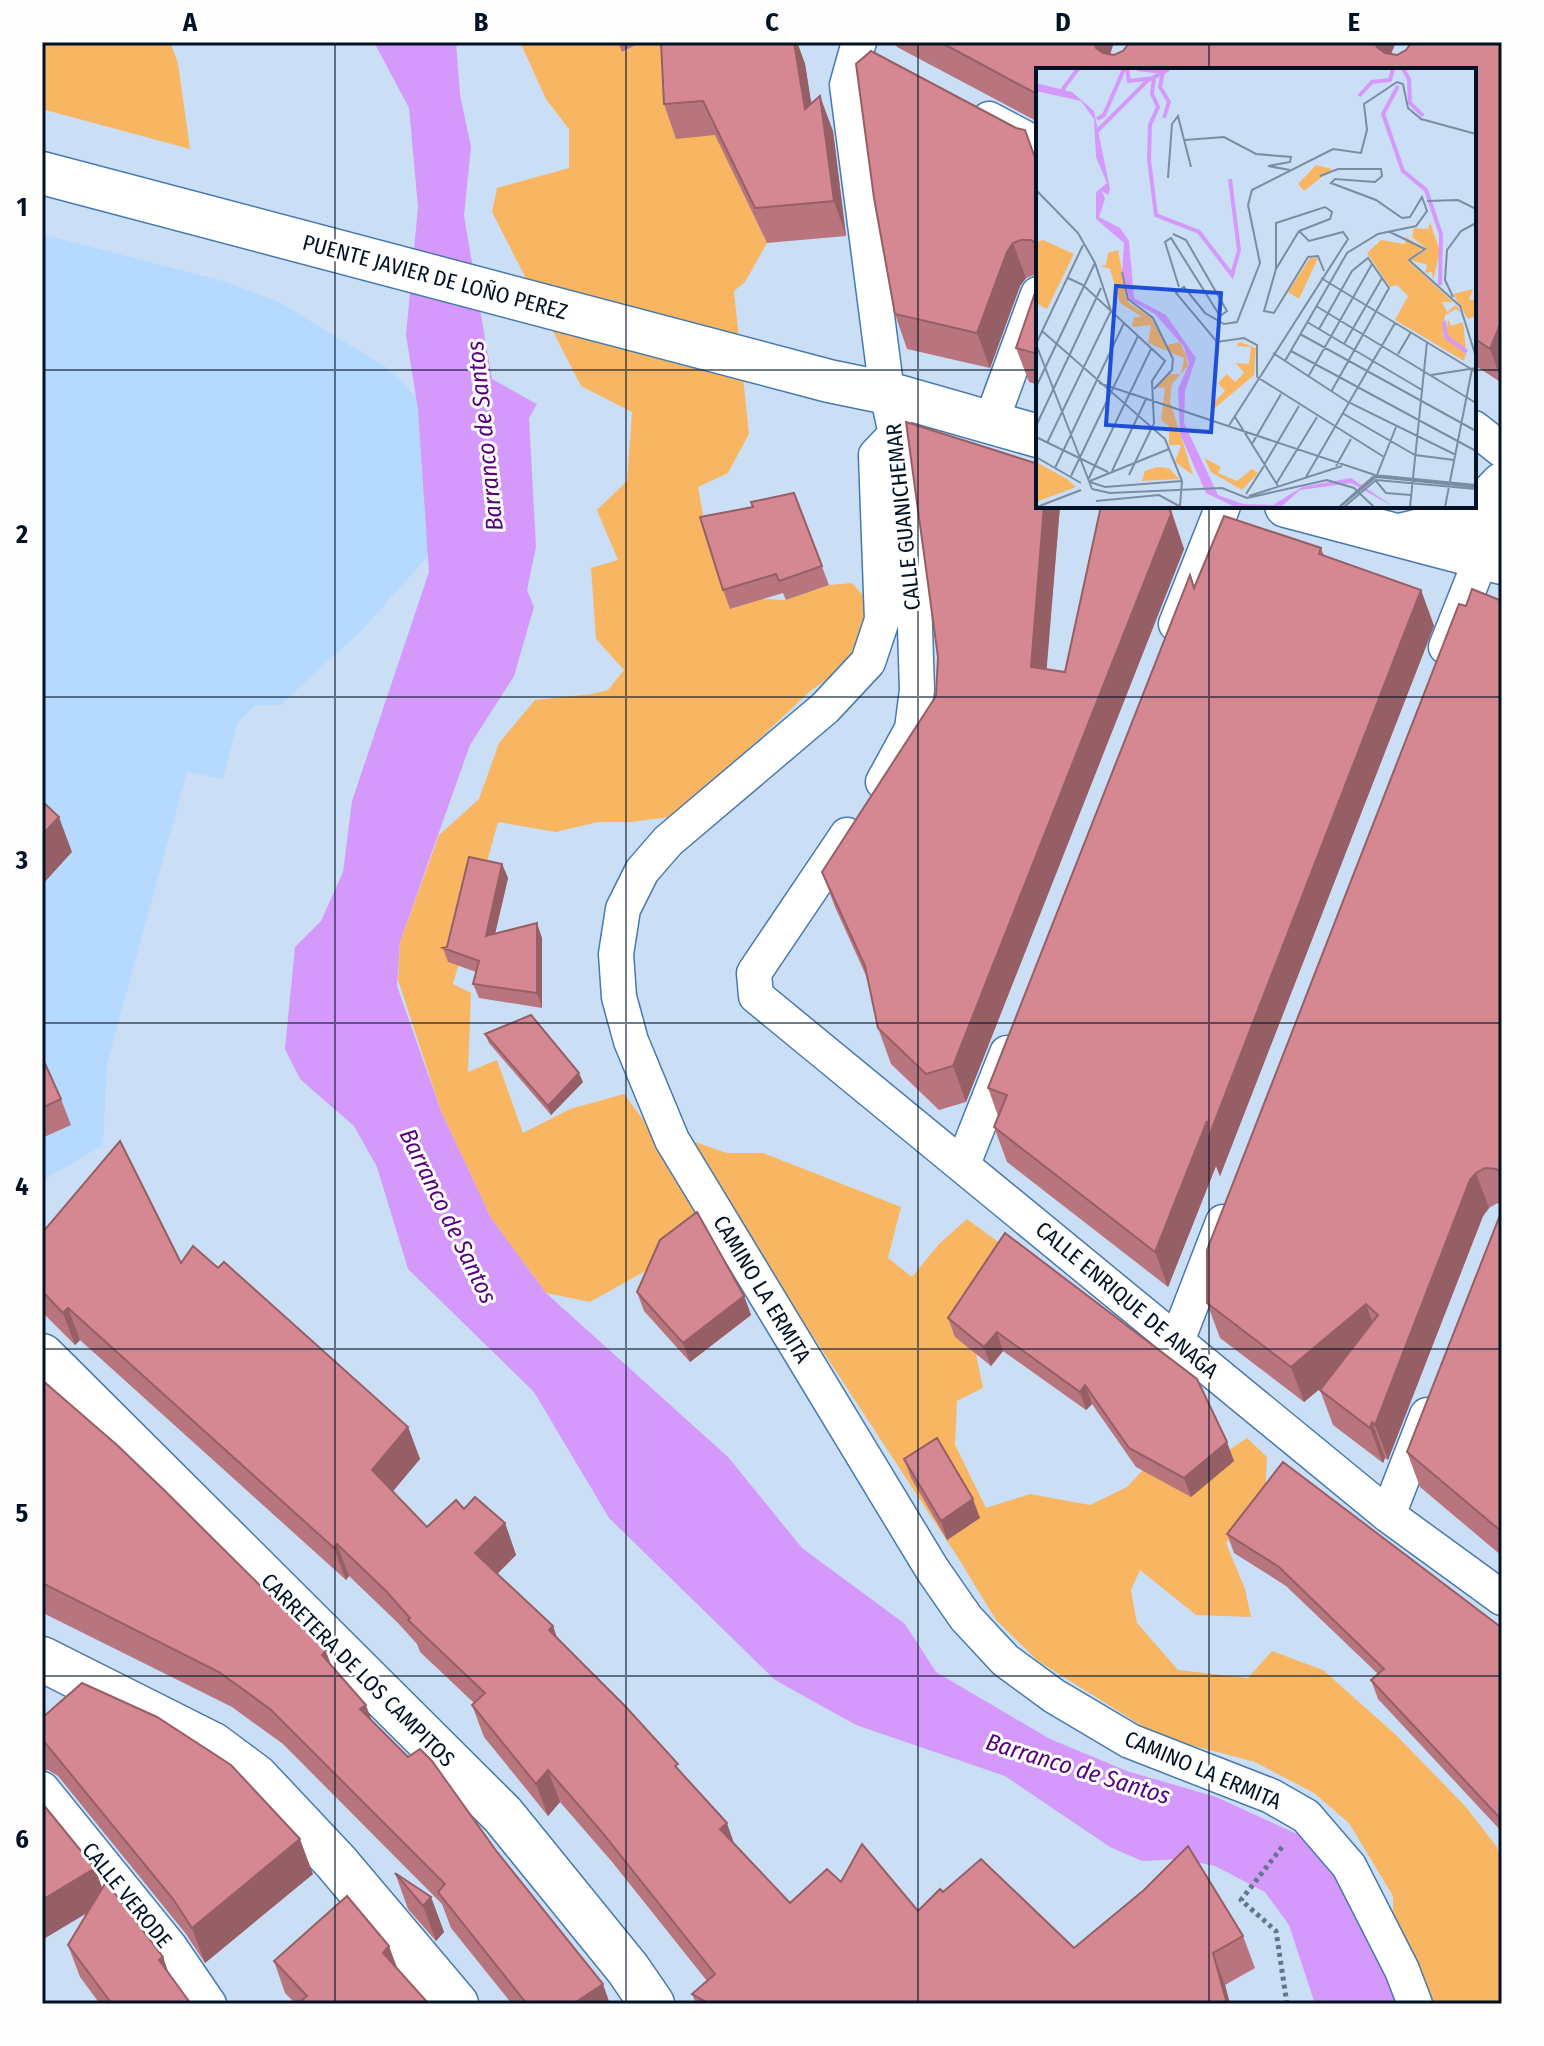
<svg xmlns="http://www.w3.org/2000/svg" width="1544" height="2046" font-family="'Fira Sans Condensed',sans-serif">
  <rect width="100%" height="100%" fill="#cadff6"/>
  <path fill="#b6d9ff" d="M42,234L226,282L279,302L386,367L418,398L429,555L361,631L280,705H255L238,722L223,779L187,772L107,1064L103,1145L42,1181Z"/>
  <path fill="#f8b663" d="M42,42H170L178,63L190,149L42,109Z
    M520,42H618L623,52L642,42H669L753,126L736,179L767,243L745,282L734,291L749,434L728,473L698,487L707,536L731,609L762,599L786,600L829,585L852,583L869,602L863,653L809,692L678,816L631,822H598L556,832L498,822L453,984L471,993L468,1072L497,1060L523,1133L570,1109L624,1094L648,1126L727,1153H763L901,1207L888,1258L912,1277L939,1244L967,1219L1012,1252L976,1354L983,1388L957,1401L955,1445L986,1508L1030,1494L1090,1505L1127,1487L1143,1470L1229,1450L1247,1438L1267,1457L1265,1502L1226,1543L1245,1589L1251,1617L1196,1615L1140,1570L1131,1590L1137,1623L1178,1670L1248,1678L1272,1651L1323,1670L1396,1735L1466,1807L1497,1847L1502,1865V2004H1406L1408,1946L1393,1913V1896L1349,1823L1314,1793L1255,1762L1160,1737L1038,1661L996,1620L957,1556L784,1292L740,1229H707L667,1259L590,1302L546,1293L491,1218L441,1111L398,980L400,942L439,835L479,799L499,743L535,700L592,694L608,690L624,670L596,639L591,568L618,560L597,510L627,481L632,412L581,386L492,212L497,188L569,168V129L546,99Z"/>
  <path fill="#d499fb" d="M374,42H456L460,95L471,147L464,216L492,379L537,404L529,418L536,547L527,590L534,607L514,676L470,745L400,942L397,986L441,1111L491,1218L546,1293L728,1457L802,1548L905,1624L936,1672L1050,1739L1127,1771L1216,1797L1332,1850L1393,1913L1408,1946L1406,2004H1315L1289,1925L1265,1892L1215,1866L1181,1859L1142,1861L1110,1847L1005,1776L856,1725L775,1680L609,1518L534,1392L408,1269L377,1167L354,1126L300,1079L285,1049L295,947L321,921L343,872L352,801L429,572L418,409L406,335L418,207L409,108Z"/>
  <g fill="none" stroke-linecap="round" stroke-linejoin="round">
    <g stroke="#4779ac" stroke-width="37">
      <path id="minor" d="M859,42L847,85L887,393L896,434L913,565L917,690L912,729L883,782
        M989,119L1038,145
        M991,422L1038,294
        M1474,428L1502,450
        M896,434L876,455L882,620L868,662L825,708L668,841L642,871L623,909L616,954L619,997L631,1041L672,1140L932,1569L966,1618L1005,1660L1054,1696L1130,1741L1271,1796L1306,1816L1349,1866L1402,1970L1415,2004
        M1176,624L1223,506
        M1446,647L1502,506
        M847,835L754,973L756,996L1388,1515L1502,1598
        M963,1164L1007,1053
        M1177,1341L1223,1222
        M1388,1515L1427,1415
        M42,1789L170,1947L209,2004"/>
    </g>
    <g stroke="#4779ac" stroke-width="45">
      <path id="tertiary" d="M42,173L829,381L887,393L1038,436
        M1286,506L1502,563
        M1404,534C1447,524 1471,519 1502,484"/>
    </g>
    <g stroke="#4779ac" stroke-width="47">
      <path id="secondary" d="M42,1356L503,1815L628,1969L652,2004
        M42,1659L213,1745L256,1777L336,1862L456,2004"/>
    </g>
    <path stroke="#63768b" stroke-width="5" stroke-dasharray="4 4" stroke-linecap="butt" d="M1282,1847L1241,1900L1276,1931L1287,2004"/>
    <use href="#minor" stroke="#fff" stroke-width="34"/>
    <use href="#tertiary" stroke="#fff" stroke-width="42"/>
    <use href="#secondary" stroke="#fff" stroke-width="44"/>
  </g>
  <path fill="#b8757e" d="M618,42H642L622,52Z
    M661,42H797L805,64L811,104L833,131L846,236L767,243L715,135L676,139L664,104Z
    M895,42H1114L1110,54L1114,55L1396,42L1391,54L1397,55L1502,42V383L1474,365V70H1038V122L897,47Z
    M1038,165V275H1034L1026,278L1020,286L990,368L907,349L895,314Z
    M1038,284V385L1029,382L1016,348Z
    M794,493L829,585L786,600L783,593L730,609L723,590L753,507Z
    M1038,506H1060L1046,669L1065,672L1101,506H1170L1184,549L966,1102L939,1110L891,1064L878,1028L868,980L835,907L822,872L936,696Z
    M1321,548L1324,555L1421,590L1434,626L1220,1176L1216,1166L1168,1287L1007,1162L994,1127L998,1116L988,1088L1195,587Z
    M1502,601V1204L1498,1203L1489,1208L1483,1216L1388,1460L1385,1458L1383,1463L1333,1425L1320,1390L1322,1387L1304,1402L1220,1338L1207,1303L1466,606Z
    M502,864L508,878L495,934L542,938V1008L479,998L473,984L476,972L448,962L443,948L447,947Z
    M485,1034L583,1082L551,1115L489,1043Z
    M42,1057L61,1099L71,1125L42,1138Z
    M1502,1210V1556L1420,1487L1407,1452Z
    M42,1233L181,1263L218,1268L408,1427L420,1459L392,1492L427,1527L464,1509L505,1523L516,1555L497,1574L553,1626L557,1638L680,1772L735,1844L790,1903L841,1882L918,1911L943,1892L1074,1948L1243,1936L1255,1968L1225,1985L1230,2004H696L692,1994L707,1981L613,1863L560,1802L548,1816L484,1737L472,1705L474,1703L420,1652L417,1644L398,1623L349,1576L346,1580L80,1340L75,1345L42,1312Z
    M1005,1233L1234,1461L1191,1497L1136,1467L1092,1404L1086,1410L1003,1351L991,1366L955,1337L948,1318Z
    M637,1292L744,1296L751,1315L690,1362L644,1311Z
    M42,1380L331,1665L372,1721L497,1852L610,2004H512L451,1928L442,1904L283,1744L232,1707L47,1615L42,1610Z
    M904,1459L980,1518L947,1540L911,1478Z
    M1227,1534L1502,1628V1832L1378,1699L1371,1680L1378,1674L1286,1586L1234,1553Z
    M42,1718L313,1874L205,1963L186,1934L58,1776L48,1770L42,1771Z
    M395,1873L431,1897L444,1932L436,1941L408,1909Z
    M102,1888L163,1957L168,1972L191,2004H100L80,1977L68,1945Z
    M274,1961L398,1970L429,2004H296L285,1993Z"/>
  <path fill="#965f66" d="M794,42H797L805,64L818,144L805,109Z
    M1093,42H1114L1105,70Z
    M1375,42H1396L1387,63Z
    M820,96L833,131L846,236L834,201Z
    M1013,243L1026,278L1020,286L990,368L977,333L1007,252Z
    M1502,319V382L1490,349Z
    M1044,506H1060L1044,702L1031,667Z
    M1169,506L1184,549L966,1102L953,1066Z
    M1421,590L1434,626L1220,1176L1216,1166L1168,1287L1155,1252Z
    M59,817L72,852L42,885V835Z
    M502,864L508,878L491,951L486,936Z
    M537,923L542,938V1008L537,993Z
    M579,1073L583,1082L551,1115L548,1106Z
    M1476,1173L1489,1208L1483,1216L1388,1460L1375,1425L1470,1180Z
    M744,1296L751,1315L690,1362L683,1343Z
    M1366,1304L1379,1340L1304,1402L1291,1367Z
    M68,1308L80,1340L75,1345L63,1313Z
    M997,1332L1003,1351L991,1366L984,1347Z
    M1085,1385L1092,1404L1086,1410L1080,1392Z
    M1372,1422L1385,1458L1383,1463L1370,1428Z
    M408,1427L420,1459L384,1502L372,1470Z
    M1227,1442L1234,1461L1191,1497L1184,1478Z
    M973,1499L980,1518L947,1540L941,1521Z
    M505,1523L516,1555L486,1585L475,1553Z
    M337,1544L349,1576L346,1580L334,1548Z
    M553,1626L564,1658L549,1630Z
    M326,1651L339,1687L322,1655Z
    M366,1705L379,1740L360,1709Z
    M548,1770L560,1802L548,1816L536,1784Z
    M727,1823L738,1855L720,1829Z
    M300,1839L313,1874L205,1963L192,1928Z
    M95,1868L107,1901L42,1940V1900Z
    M431,1897L444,1932L436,1941L423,1906Z
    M389,1946L401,1978L383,1953Z
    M1213,1953L1225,1985L1230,2004H1227Z
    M163,1957L174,1989L159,1960Z
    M603,1984L610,2004H573Z"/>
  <path fill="#d68892" stroke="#965f66" stroke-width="2" d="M661,42H794L805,109L820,96L834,201L755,208L703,101L664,104Z
    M940,42H1094L1096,48L1103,53L1114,55L1123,51L1130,42H1375L1377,47L1385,53L1397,55L1406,50L1412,42H1502V319L1490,349L1474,338V70H1038V92L1035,93Z
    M871,51L1016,128L1025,130L1038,166V245L1031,240H1021L1013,243L1007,252L977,333L895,314L874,198L856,64Z
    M1038,284V354L1016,348Z
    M906,422L1038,464V506H1044L1031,667L1065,672L1101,506H1169L1171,514L953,1066L926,1074L878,1028L865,966L822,872L936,696L938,657Z
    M794,493L822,566L779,581L776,574L723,590L700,517L753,507L751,502Z
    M1224,516L1321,548L1319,554L1421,590L1207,1141V1121L1155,1252L994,1127L1007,1095L988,1088L1190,575L1194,588Z
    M1472,589L1502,601V1173L1496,1169L1485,1168L1476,1173L1470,1180L1375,1425L1372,1422L1370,1428L1320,1390L1378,1315L1366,1304L1291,1367L1207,1303V1250L1459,604L1466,606Z
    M42,801L59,817L42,835Z
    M469,857L502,864L486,936L537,923V993L473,984L479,961L443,948L447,947Z
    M531,1015L579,1073L548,1106L485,1034Z
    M42,1057L61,1099L42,1108Z
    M120,1141L181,1263L193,1246L218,1268L224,1262L408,1427L372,1470L427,1527L456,1500L464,1509L475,1497L505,1523L475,1553L553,1626L549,1630L625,1706L678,1764L675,1766L727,1823L720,1829L790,1903L827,1869L841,1882L862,1844L918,1911L940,1889L943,1892L981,1859L1074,1948L1144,1890L1188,1846L1243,1936L1213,1953L1227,2004H710L692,1994L715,1974L601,1831L548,1770L536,1784L472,1705L485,1693L408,1620L410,1618L386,1591L337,1544L334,1548L68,1308L63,1313L42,1291V1233Z
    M1502,1210V1532L1407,1452Z
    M697,1212L744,1296L683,1343L637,1292L660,1240Z
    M1005,1233L1197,1379L1227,1442L1184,1478L1129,1448L1085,1385L1080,1392L997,1332L984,1347L948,1318Z
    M42,1380L117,1445L164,1490L326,1651L322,1655L366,1705L360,1709L408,1757L420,1749L432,1761L497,1852L603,1984L573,2004H527L438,1892L445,1884L270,1709L219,1672L42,1583Z
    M937,1438L973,1499L941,1521L904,1459Z
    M1283,1462L1502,1628V1826L1499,1817L1371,1680L1384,1669L1279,1567L1227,1534Z
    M82,1683L157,1717L231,1765L300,1839L192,1928L173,1899L42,1739V1718Z
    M42,1803L95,1868L42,1900Z
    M395,1873L431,1897L423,1906Z
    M106,1882L163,1957L159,1960L191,2004H112L68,1945Z
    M347,1896L389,1946L383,1953L429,2004H303L301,2001L307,1996L274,1961Z"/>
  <path fill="none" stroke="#011225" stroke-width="2" stroke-opacity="0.55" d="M335,42V2004M626,42V2004M918,42V2004M1209,42V70M42,370H1038M1474,370H1502M1209,506V2004M42,697H1502M42,1023H1502M42,1349H1502M42,1676H1502"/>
  <g text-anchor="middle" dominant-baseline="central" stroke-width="6" stroke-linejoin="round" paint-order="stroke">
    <g font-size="22" fill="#011225" stroke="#fefefe">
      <text transform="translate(435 277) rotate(15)">PUENTE JAVIER DE LOÑO PEREZ</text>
      <text transform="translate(903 517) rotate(-96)">CALLE GUANICHEMAR</text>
      <text transform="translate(762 1289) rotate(59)">CAMINO LA ERMITA</text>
      <text transform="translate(1127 1300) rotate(40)">CALLE ENRIQUE DE ANAGA</text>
      <text transform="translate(358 1670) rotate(45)">CARRETERA DE LOS CAMPITOS</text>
      <text transform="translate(1203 1770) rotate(23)">CAMINO LA ERMITA</text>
      <text transform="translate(127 1895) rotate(51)">CALLE VERODE</text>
    </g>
    <g font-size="24" font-style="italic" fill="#56007b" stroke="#fefefe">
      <text transform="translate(485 436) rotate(-96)">Barranco de Santos</text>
      <text transform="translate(448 1216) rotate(64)">Barranco de Santos</text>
      <text transform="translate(1078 1769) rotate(17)">Barranco de Santos</text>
    </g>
  </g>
  <g transform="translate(1036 68)">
    <rect width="440" height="440" fill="#cadff6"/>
    <path d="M280,97L296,101L268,123L262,116ZM394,154L404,183L397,213L396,204L389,205L391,197L374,192L391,181L376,169L378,160L392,161ZM370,169L387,180L372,193L417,234H406L411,244L420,237L423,241L424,245L420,241L409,247L407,268L430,286L428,293L359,252L372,228L361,217L354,219L331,185L345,172L369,176ZM7,172L38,186L11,241L0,235V174ZM82,182L92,234L115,250L131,277L144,274L150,287L152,298L136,316L134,333L157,407L139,394L145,377H133V358L125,352L129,320L119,319L133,306H145L148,290L112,275L115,257L96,259L98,249H106L84,235L74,201L64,198L70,197L72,185ZM274,190H282L263,231L252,224ZM437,221L433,232H440V248L432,251L417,226ZM412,251L415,258L427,254L430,282L410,268ZM204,274L220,280L218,307L179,340L176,336L189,323L182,315L191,306L199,314L208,305L200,295L213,296L215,279L200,278ZM168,390L185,399L182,405L201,413L216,401L222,405L206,422L175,404ZM0,394L31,411L40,419L0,434ZM121,399L133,400L143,411L106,413L109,403Z" fill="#f8b663"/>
    <path d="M0,15L36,24L58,43L74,121L72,127L66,123L69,131L63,149L84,160L93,173L98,230L130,247L160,290L149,323L148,355L182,427L207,436L237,437L266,419L315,410L358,439L315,415L264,422L245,439H199L170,425L144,366L142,321L153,296L148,279L119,246L94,232L86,205L88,175L60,151V124L71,115L60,89L58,51L45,33L0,23Z" fill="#d499fb"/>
    <path fill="none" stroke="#d499fb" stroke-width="4" d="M91,1L93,13L118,10L116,26L122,39L114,57L113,92L120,147L163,164L196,207L203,182L194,111M101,1L127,4L124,19L133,34L128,50M367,1L373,11L374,35L387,48M362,18L347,46L367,103L390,122L405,166L404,217M26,22L42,1M323,28L336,14L354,12L357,1M61,51L68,47L88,1M60,64L111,13L133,1M408,253L410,269L431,284"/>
    <path fill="none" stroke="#7a8da2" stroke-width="2" d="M149,72L188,69L220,86L255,89L254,94L232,98L254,102M132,110L136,56L142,48L155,99M0,122L42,165L59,195L75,243L11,375M391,133L422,132L440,141M263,163L240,201L228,243L238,245L272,189L282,188L288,203M354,164L389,181L373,192L424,238L440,289M137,166L150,172L191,243L184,248L135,170L129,174L143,219M240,201V155L289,139L296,144L294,151L263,163M86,204L92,231L117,250L137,291L136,302L118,321M32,210L47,217L129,293L116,313L118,355L93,407M285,210L440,304M417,229L409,212L411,182L425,163L440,155M280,238L440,335M271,254L386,322M283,261L316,203L332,190L353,220L295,324M6,263L129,371L146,413L144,438M264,266L440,363M0,276L56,421M0,276L47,177M308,276L346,210M255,283L440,383M237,285L312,334L420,387M362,286L375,264M249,293L311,185L342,166L380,158L391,143L386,129L374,149L366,150L340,132L295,115L299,111L339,114L346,108L345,101H302L284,108M395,307L440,300M221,309L348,389M221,309V277L208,270L181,274L140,225L148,219L169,245L188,256L201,254L224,195L212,137L216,122L297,81L325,85L331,62L328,36L361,14L367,16L372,40L385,51L440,66M272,309L336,196M63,315L339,407M0,319L59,195M306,345L379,387L418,392M199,349L242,418M0,358L65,220M192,359L312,171L307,164L273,173L263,163M0,369L72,404M216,376L245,326M0,389L45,415M228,397L263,338M300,398L315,371M19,400L88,255M76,403L110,331M341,407L360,359M35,408L102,268M270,409L359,255M52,412L115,281M54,413L133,381M340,413L350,425L375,427M54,414L69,419L146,413M240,416L281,349M56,421L74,425L186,420L211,430L291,412L318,420L338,439M210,426L228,398M213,428L306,398M60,433L123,427L145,439M1,439L45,422M303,439L339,407L440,417M304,439L340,409L440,419M308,439L340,412L440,421M374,439L391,274M409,439L436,301"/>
    <path fill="#1d4ed8" fill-opacity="0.15" stroke="#1d4ed8" stroke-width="4" d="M80,218L185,225L175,364L70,357Z"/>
    <rect width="440" height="440" fill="none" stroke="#011225" stroke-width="4"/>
  </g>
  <rect width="1544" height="2046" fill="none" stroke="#fefefe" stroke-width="88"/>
  <rect x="44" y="44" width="1456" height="1958" fill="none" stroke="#011225" stroke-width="3"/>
  <g font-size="26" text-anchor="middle" font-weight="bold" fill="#011225">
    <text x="190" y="31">A</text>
    <text x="481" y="31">B</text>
    <text x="772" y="31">C</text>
    <text x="1063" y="31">D</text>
    <text x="1354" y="31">E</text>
    <text x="22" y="216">1</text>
    <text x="22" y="543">2</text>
    <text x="22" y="869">3</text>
    <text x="22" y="1195">4</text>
    <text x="22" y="1522">5</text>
    <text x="22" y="1848">6</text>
  </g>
</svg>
